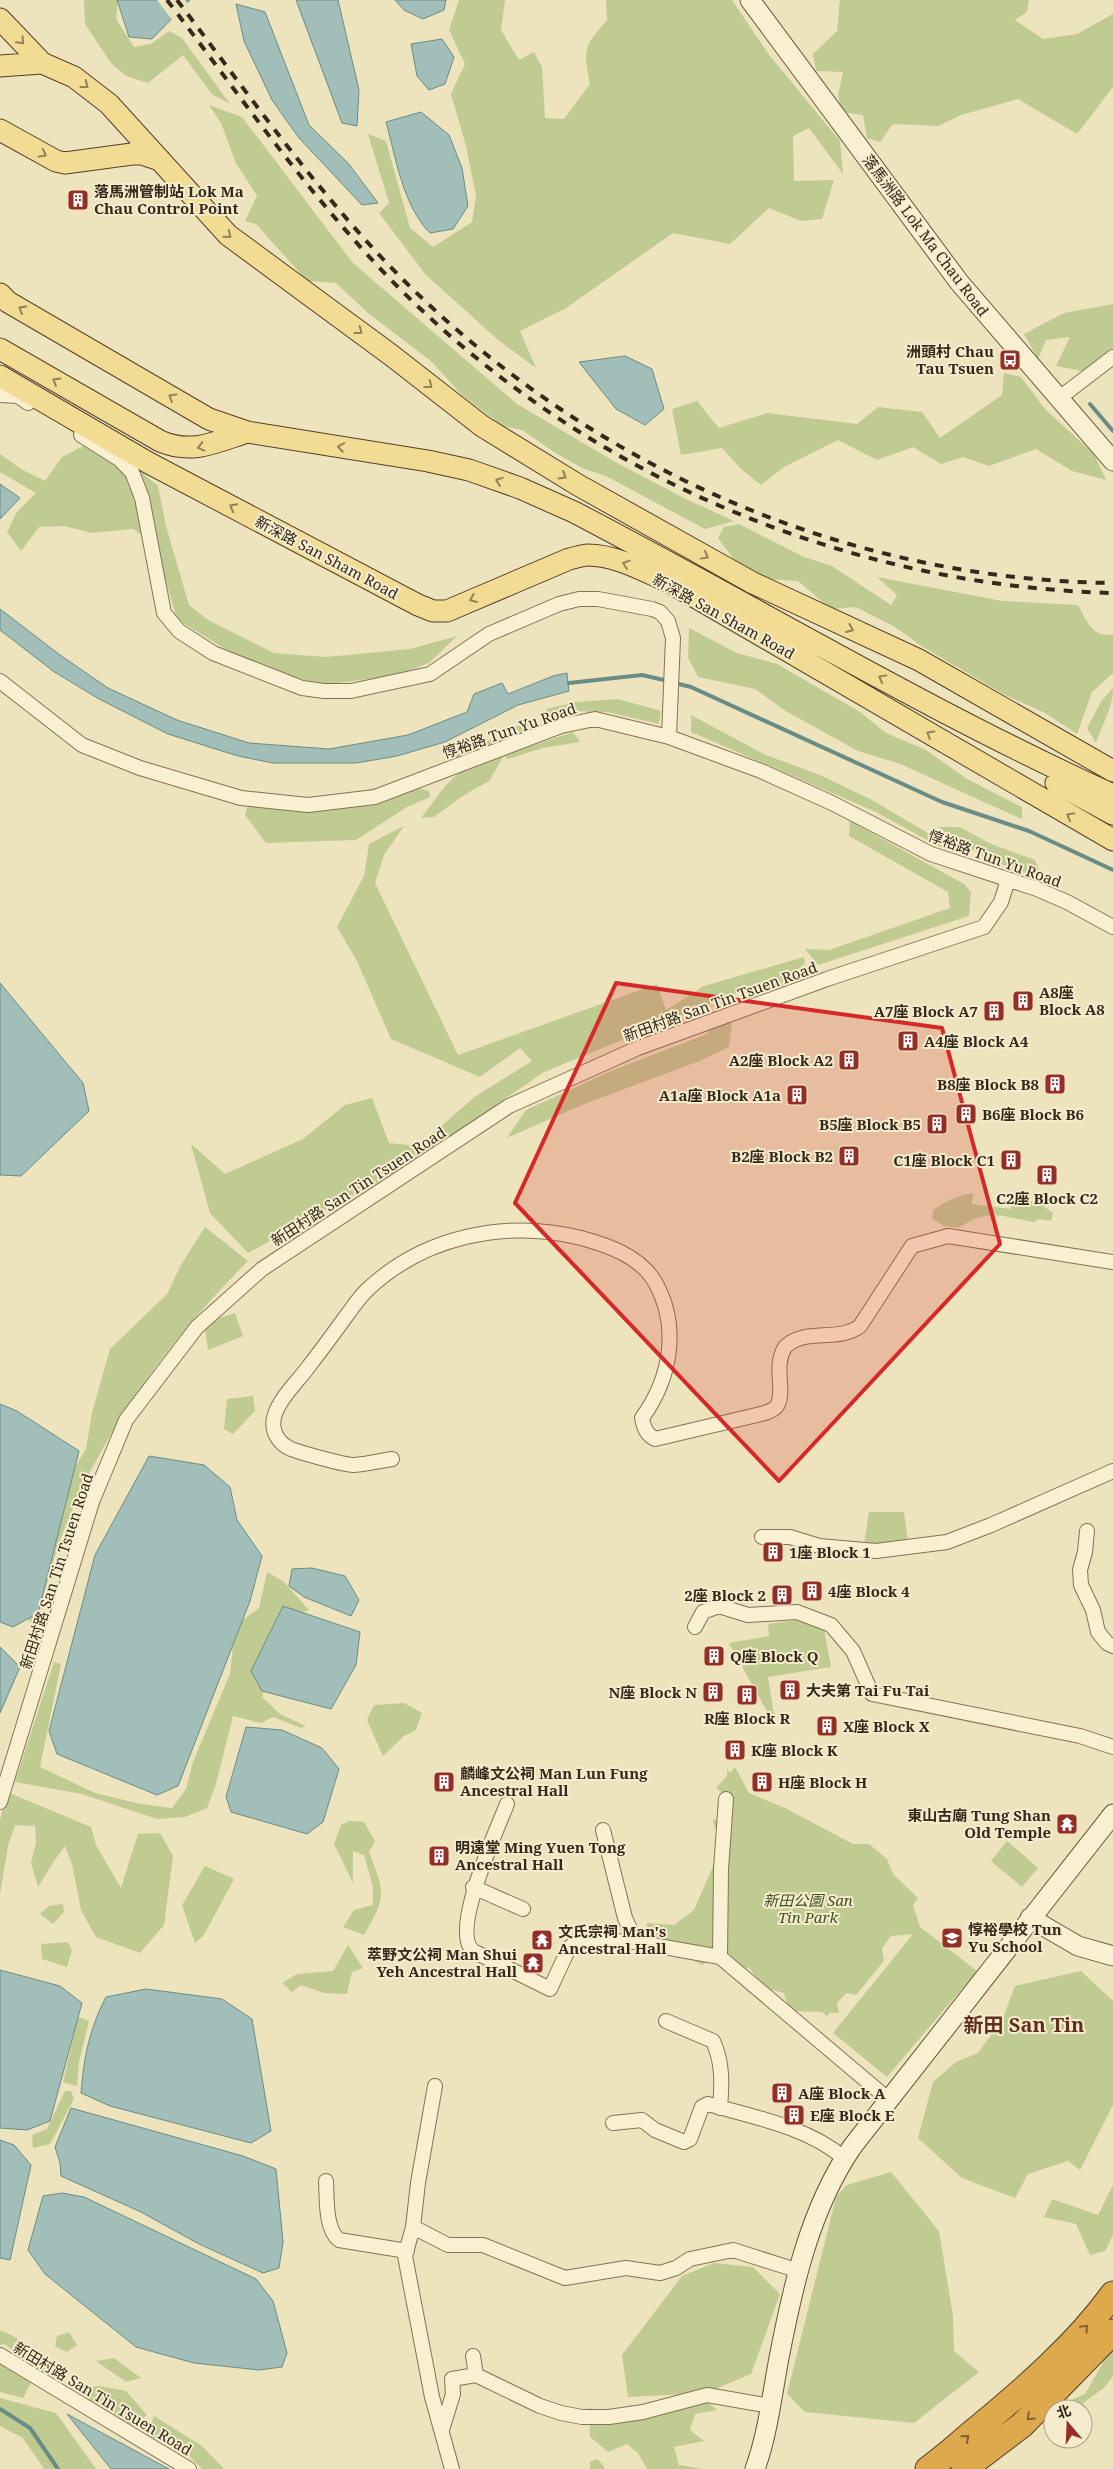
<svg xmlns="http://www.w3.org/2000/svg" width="1113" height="2469" font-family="'Noto Serif','Noto Sans SC',serif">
  <rect width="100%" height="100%" fill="#ede3bd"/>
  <path fill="#c0cb92" d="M84,0H118L116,19L134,47L151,44L169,31L182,38L230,104L212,94L183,55L148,83L126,76L111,63L85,24Z
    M459,0H505L501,30L519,60L534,52L542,67L545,118L564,119L590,84C583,48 584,47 607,20L606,0H732L770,56L840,141L843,174L809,128L793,136L794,181L834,180L822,219L801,221L769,208L730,244L673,233L566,308L520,331L536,368L497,339L426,275L379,213L389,203L368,134L386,141L410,228L433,247L472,222L476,196L466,146L451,94L465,64L449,30Z
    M840,0H1029L1027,12L1015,20L1043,39L1077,34L1113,14V87L1077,134L1018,99L961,115L938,126L893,124L880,142L867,138L863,115L842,112L838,95L843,72L816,71L813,54L837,31Z
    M209,105L242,117L353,263L517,404L617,463L686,499L734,521L705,529L606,476L584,469L557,454L522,430L503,426L462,395L432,362L368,313L336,283L307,281L256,224L245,221L257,196L236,163L221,123Z
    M1113,304V348L1082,371L1056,366L1070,337L1046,340L1038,359L1024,334L1064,313Z
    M1004,373L1021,377L1045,409L1094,454L1106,480L1072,471L1036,449L989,466L963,457L941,464L913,447L877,460L838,440L784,467L761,485L741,469L722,448L681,455L672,409L697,401L719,428L767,413L857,424L878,407L922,412L940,438L1002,395Z
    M85,445L133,465L158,486L166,526L189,605L208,620L274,653L326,657L410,649L457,636L429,663L394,676L320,685L241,659L177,619L155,544L133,529L92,533L64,526L39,527L21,551L7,532L17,512L36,493L0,472V454L21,469L45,481L62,457Z
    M739,524L804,557L832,566L891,605L897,595L877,577L1002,601L1078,605C1086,620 1093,639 1113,634V673L1092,692L1077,734L1045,713L1005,695L923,647L895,627L856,607L831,609L798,581L763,579L737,564L718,538L724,527Z
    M689,628L737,653L777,664L860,712L886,733L926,750L967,779L1022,807V819L900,764L858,751L784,710L755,689L698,677L688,658Z
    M1113,688C1113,708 1102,724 1096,743L1087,728L1102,700Z
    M618,699L661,711L659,724L607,712L565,711L544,721L546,709L576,702Z
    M691,715L766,755L820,775L872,800L960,852L938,846L876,812L691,732Z
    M532,721L521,736L450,761L448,754L496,738L519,725Z
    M573,732L580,742L543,748L508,759L504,756L489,781L461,797L434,817L421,818L445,786L466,766L507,750L534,745Z
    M397,782L429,791L430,797L407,807L356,840L266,843L245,815L249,799L282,808L350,795Z
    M850,821L964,884L971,892L969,916L818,965L805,949L829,950L950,908L948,892L849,836Z
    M404,826L384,855L375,883L458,1055L657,984L666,1010L704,986L804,957L805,964L791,974L783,1002L772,1008L766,985L732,995L544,1072L407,1166L248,1253L210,1213L191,1144L225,1174L303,1139L345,1105L372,1098L389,1143L418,1146L476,1096L532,1061L520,1048L480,1077L391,1039L357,961L337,927L364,876L369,844Z
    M938,827H960L991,844L1035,860L1043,880L985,858Z
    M715,1014L732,1023L729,1047L702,1060L584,1104L507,1138L526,1110L611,1071L707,1034Z
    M973,1193L972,1204L1011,1209L1013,1198L1039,1203L1053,1213L1051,1221L1039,1219L1034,1222C999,1216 990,1208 958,1228L944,1226L932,1219L933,1210C946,1201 958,1195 973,1193Z
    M205,1227L248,1261C170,1339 110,1420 67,1522C53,1556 45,1594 35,1628L19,1608L46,1514L86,1449L92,1413L110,1349L167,1294L181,1265Z
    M235,1313L243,1336L208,1350L205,1329L219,1318Z
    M253,1396L255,1411L233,1434L224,1429L227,1399Z
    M869,1512H904L908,1542L864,1545Z
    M267,1572L283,1581L309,1610L288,1618L275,1652L262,1697L280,1714L306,1726L301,1728L273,1717L261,1723L233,1716L216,1784L207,1808L185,1817L157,1819L82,1794L15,1782L54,1662L61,1664L40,1767L95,1793L141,1804L172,1808L186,1789L193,1762L230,1674L235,1626L259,1608Z
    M797,1620L812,1622L824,1629L831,1667L768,1677L774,1715H769L729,1643L769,1636L768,1624Z
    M404,1703L422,1713L416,1730L404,1736L383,1756L367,1720L374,1705Z
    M735,1767L749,1793L785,1808L853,1844H869L887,1859L893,1874L918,1898L913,1905L920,1927L977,1971L887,2077L833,2033L913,1934L891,1936L882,1948L884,1961L856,1995L846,1993L837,2003L839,2013H830L827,2016L822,2012L789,2011L784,1993L765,1988L749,1968L734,1971L731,1955L723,1951L702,1965C682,1954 665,1948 642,1951L647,1923L674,1925L694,1910L724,1841L725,1832L714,1827L713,1819L726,1823L728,1797L716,1788L727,1776V1769L730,1773Z
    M7,1792L91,1827L96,1845L121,1888L138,1834L160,1833L173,1856L164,1925L140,1953L96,1937L81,1910L72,1864L65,1846L54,1861L38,1887L31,1863L36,1843L35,1826L15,1825L8,1846L0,1894V1820Z
    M349,1821L364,1822L375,1841L369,1852C385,1894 387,1895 364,1935L343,1927L354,1910L373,1905V1887L364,1855L353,1851V1883L334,1844L341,1825Z
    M1007,1841L1038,1868L1022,1887L991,1861Z
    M205,1866L234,1879L204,1935L195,1943L182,1905Z
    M63,1904L64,1912L53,1924L40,1914L49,1906Z
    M68,1942L72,1950L67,1967L42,1959L41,1944Z
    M348,1945L363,1968L352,1972L347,1994L324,1993L301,1985L292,1992L282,1983L297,1974L333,1971Z
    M1081,1971L1113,2001V2105L1080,2170L1068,2161L1028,2174L1015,2198L962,2178L918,2138L933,2082L956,2062L978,2053L1002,2020L1015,1986Z
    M78,2017L89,2021L79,2062L77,2086L63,2082Z
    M65,2091H71L74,2099L50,2144L33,2148L32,2135L47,2129Z
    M891,2172L939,2231L953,2316L954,2351L979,2372L914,2423L805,2412L787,2394L836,2197L847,2185Z
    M1113,2185V2235L1105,2251L1090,2255L1076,2224L1044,2217L1052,2199L1098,2215Z
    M714,2263L753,2267L780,2294L751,2374L706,2393L628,2397L622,2355L682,2276Z
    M0,2330C22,2338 36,2355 56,2367L43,2379L5,2344L0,2345Z
    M69,2332L77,2345L67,2352L55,2346L57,2336Z
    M1113,2345V2376L1105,2387L1075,2409H1071L1068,2401L1085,2394Z
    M0,2357L34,2377L23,2398L0,2392Z
    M114,2358L141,2378L126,2382L96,2361Z
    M99,2386L126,2391L147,2415L131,2429L113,2412L94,2409L83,2388Z
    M701,2397L717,2410L695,2414L690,2430L704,2441L674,2447L679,2465L703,2469H647L638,2453L627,2444L608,2452L590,2437L589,2407L611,2425Z
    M0,2398L56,2413L96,2469H44L23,2438L0,2426Z
    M154,2416L202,2446L224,2469H202L177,2444L146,2436Z
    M597,2459L604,2466V2469H590V2462Z"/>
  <path fill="#a1bfb8" stroke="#698c86" d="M117,0H190L152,39L129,37Z
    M296,0H338L359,90L357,126L342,123Z
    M395,0H446L444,10L423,19L404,10Z
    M236,4L265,12L309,125L348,163L378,203L362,205L299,138L272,100L244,41Z
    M442,39L454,57L445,84L429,90L417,76L411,44Z
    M421,112L449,135L462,168L468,206L453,229L430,233C403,206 396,158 386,122Z
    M625,356L652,369L664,409L645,425L616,409L579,362Z
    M0,484L20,498L0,519Z
    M0,609L60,655L108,688L177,720L249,743L329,749L408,735L467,712L474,694L502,683L508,694L553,676L567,673L569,691L518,705L445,742L397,756L356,763H273L238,756L168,734L99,699L53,671L0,630Z
    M0,983L83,1083L89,1111L21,1176L0,1175Z
    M0,1404L17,1411L79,1451L38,1613L13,1627L0,1622Z
    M149,1456L204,1465L230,1487L237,1520L262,1556L250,1601L178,1786L157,1795L57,1754L49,1731L95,1555Z
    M312,1568L345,1576L359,1600L351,1616L304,1597L289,1586L292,1569Z
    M283,1606L360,1632L356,1665L331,1709L262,1691L251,1671Z
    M0,1647L20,1667L0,1713Z
    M246,1727L282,1730L322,1748L339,1769L323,1822L307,1834L231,1812L226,1797Z
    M0,1970L60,1986L82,2003L50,2121L27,2130L0,2128Z
    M146,1989L222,1999L252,2019L271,2131L251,2143L110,2106L81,2093C84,2057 89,2030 106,1997Z
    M71,2108L243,2156L276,2169L283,2242L279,2268L263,2273L199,2244L141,2212L61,2176L60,2163L55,2147Z
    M0,2140L14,2145L31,2165L10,2260L0,2258Z
    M62,2193L84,2197L256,2279L273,2301L287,2353L282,2367L259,2370L194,2363L136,2347L45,2274L28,2250L43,2196Z
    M67,2414L169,2469H111Z"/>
  <path fill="#ede3bd" d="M157,0H185L188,5L173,21Z"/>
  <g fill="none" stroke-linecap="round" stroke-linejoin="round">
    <path stroke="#698c86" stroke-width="4" d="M1090,404L1113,431
      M569,683L642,675L668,681
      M675,683L691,687L942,802L1029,831L1113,870
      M0,2409L30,2428L58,2469"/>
    <g stroke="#857357" stroke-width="16">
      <path id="street" d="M0,395L18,396L28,403
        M1058,399L1113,357
        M81,435L119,459L132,472L142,498L164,613L179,631L213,653L302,688L324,691H351L430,674L489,634L559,604L579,599H598L652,609L660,612L668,621L673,638L669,737
        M0,681L82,745L140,768L241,798L308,805L375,797L561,726L595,719L669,737L761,771L832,803L931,854L1037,889L1067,902L1113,927
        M392,1459C380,1461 367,1464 354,1465C344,1465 302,1453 291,1449C284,1446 278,1440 275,1433C266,1411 294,1386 306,1370C320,1352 334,1333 347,1315C353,1307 359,1298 366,1291C423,1236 506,1219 581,1238C607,1245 640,1256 655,1282C680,1326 671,1378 642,1418C644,1428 646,1434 655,1439L765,1413C770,1411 776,1409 778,1404C785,1388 773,1367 785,1347C805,1327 838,1343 860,1326L912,1246L948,1236L1113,1262
        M1087,1531L1085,1552L1080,1570L1081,1585L1093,1610L1098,1632L1107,1643L1113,1646
        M762,1537H790L819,1546L876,1551L947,1542L991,1525L1113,1471
        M695,1627L703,1612L719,1606L748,1615L797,1612L831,1625L853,1651L872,1694L1080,1736L1113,1747
        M0,1802L92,1502L126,1420L197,1327L262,1269L509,1106L638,1048L827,979L984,927L1001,902L1008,880
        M507,1804C497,1830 450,1931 473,1951L550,1989L569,1948L579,1939L636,1942L720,1957L888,2099
        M603,1830L625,1918L636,1942
        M473,1887L523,1909
        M720,1957L721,1869L726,1799
        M666,2021L713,2041C723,2063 722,2084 720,2108
        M435,2086L418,2183L413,2227L405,2256L432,2397L452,2469
        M613,2123L642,2120L655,2130L684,2142L690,2139L702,2107L708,2104C754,2117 807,2127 844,2158
        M326,2181C327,2198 325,2229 339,2240L407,2251
        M413,2227L448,2245H483L565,2278L626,2268L660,2273L676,2268L690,2259L733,2250L799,2271
        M0,2355L189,2469
        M473,2356L476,2375L540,2406L561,2413L582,2417H609L643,2412L707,2395L771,2406
        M442,2430L453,2394L452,2379L476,2375"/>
    </g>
    <g stroke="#67543a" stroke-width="21">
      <path id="secondary" d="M750,0L959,282L1113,461
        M1030,1918L1078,1946L1113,1956
        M755,2469C768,2433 772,2395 779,2358C793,2285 810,2209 852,2147L1113,1814"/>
    </g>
    <g stroke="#52402b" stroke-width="23">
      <path id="primary" d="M0,19L42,63L74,77L109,104L228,235L391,355L482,426L578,485L753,583L919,660L1113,771
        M0,66L42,63
        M0,130L56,161L65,163L132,154H142L160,160
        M0,294L8,302L209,419L247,432L428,461L469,470L520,488L574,512C754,606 928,711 1113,795
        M0,349L160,441C192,455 216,442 247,432
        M0,376L147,462L418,605L433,611H447L569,559C575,558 582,555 588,555C616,555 646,572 671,583L1113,840
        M1056,783L1113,814"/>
    </g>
    <g stroke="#52402b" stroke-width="27">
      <path id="highway" d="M928,2469C945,2457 961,2442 978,2428C1026,2388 1076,2345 1113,2294
        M964,2469L1022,2425L1113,2332"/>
    </g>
    <use href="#street" stroke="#f8f0d0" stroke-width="14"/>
    <use href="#secondary" stroke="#f8f0d0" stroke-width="19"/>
    <use href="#primary" stroke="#f2dc94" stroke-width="21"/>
    <use href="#highway" stroke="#dea94c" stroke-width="25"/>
    <path stroke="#34291b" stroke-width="4" stroke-dasharray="9 9" stroke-linecap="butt" d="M167,0C241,97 312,200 398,287C587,477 846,586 1113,593
      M177,0C243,87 307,178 382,258C572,459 836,580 1113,583"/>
  </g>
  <defs><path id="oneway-chevron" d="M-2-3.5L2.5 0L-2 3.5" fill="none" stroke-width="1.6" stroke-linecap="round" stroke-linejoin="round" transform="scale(1.25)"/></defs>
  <g stroke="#938258">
    <use href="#oneway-chevron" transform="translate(21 41) rotate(47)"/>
    <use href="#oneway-chevron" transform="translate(85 85) rotate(38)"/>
    <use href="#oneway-chevron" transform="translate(43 154) rotate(29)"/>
    <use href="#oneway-chevron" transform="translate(228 235) rotate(39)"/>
    <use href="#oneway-chevron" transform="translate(22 309) rotate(-150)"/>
    <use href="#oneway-chevron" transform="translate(359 331) rotate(36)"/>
    <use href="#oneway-chevron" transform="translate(56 381) rotate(-150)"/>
    <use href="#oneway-chevron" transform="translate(429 385) rotate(38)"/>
    <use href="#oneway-chevron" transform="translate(172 397) rotate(-149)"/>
    <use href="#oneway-chevron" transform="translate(201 447) rotate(165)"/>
    <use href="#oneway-chevron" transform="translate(341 447) rotate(-170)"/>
    <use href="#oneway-chevron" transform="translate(563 476) rotate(31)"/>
    <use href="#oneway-chevron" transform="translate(499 481) rotate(-161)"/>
    <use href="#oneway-chevron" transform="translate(233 507) rotate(-152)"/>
    <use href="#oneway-chevron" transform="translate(705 556) rotate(29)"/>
    <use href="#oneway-chevron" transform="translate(626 564) rotate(-161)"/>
    <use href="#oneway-chevron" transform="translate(473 599) rotate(157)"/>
    <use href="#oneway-chevron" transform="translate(850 629) rotate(24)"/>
    <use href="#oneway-chevron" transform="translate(882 678) rotate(-151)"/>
    <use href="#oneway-chevron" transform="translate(930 734) rotate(-149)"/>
    <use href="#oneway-chevron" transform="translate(1070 816) rotate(-151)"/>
  </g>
  <g stroke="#806331">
    <use href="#oneway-chevron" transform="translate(1085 2328) rotate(-46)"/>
    <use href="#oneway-chevron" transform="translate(1030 2417) rotate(136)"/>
    <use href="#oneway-chevron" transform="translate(966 2438) rotate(-40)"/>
  </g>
  <path fill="#d62828" fill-opacity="0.2" stroke="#d62828" stroke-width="4" stroke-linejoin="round" d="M616,983L942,1028L1000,1244L779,1481L515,1203Z"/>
  <defs>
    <g id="building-square" transform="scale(1.125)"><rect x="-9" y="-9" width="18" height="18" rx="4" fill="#942f27" stroke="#f5eccd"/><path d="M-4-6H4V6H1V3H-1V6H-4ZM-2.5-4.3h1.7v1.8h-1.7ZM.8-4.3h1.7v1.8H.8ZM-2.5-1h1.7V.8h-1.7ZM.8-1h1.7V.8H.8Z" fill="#fff"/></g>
    <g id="bus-square" transform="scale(1.125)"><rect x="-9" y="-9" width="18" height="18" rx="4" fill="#942f27" stroke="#f5eccd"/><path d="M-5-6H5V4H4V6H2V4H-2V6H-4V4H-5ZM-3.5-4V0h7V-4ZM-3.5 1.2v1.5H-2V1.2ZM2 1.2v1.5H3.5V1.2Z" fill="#fff"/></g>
    <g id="temple-square" transform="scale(1.125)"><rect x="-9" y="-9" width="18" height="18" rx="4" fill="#942f27" stroke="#f5eccd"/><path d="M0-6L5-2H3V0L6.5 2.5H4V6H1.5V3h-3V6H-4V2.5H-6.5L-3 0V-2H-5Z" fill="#fff"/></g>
    <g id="school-square" transform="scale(1.125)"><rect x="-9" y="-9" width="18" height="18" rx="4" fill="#942f27" stroke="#f5eccd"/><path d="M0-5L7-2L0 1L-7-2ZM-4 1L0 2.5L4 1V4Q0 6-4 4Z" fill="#fff"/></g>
  </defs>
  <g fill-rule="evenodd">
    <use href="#building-square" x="78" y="200"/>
    <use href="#bus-square" x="1010" y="360"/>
    <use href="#building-square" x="1023" y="1001"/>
    <use href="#building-square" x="994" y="1011"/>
    <use href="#building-square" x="908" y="1041"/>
    <use href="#building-square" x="849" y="1060"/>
    <use href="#building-square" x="1055" y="1084"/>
    <use href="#building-square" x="797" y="1095"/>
    <use href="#building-square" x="966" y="1114"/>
    <use href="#building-square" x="937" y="1124"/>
    <use href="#building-square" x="849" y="1156"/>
    <use href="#building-square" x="1011" y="1160"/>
    <use href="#building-square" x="1047" y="1175"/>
    <use href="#building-square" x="773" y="1552"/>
    <use href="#building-square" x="812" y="1591"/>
    <use href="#building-square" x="782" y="1595"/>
    <use href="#building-square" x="714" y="1656"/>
    <use href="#building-square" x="790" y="1690"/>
    <use href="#building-square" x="713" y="1692"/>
    <use href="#building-square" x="747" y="1695"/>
    <use href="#building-square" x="827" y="1726"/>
    <use href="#building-square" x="735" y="1750"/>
    <use href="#building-square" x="444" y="1782"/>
    <use href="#building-square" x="762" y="1782"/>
    <use href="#temple-square" x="1067" y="1824"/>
    <use href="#building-square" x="439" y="1856"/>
    <use href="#school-square" x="952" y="1938"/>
    <use href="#temple-square" x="542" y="1940"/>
    <use href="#temple-square" x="533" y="1963"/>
    <use href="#building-square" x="782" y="2093"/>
    <use href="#building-square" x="794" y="2115"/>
  </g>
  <g text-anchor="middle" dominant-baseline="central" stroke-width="4" stroke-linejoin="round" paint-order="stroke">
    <g font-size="15" font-weight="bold" fill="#34291b" stroke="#f5eccd" text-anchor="start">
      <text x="94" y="191">落馬洲管制站 Lok Ma<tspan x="94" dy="17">Chau Control Point</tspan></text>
      <text x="994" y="351" text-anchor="end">洲頭村 Chau<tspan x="994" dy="17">Tau Tsuen</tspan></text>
      <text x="1039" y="992">A8座<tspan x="1039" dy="17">Block A8</tspan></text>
      <text x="978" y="1011" text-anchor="end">A7座 Block A7</text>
      <text x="924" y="1041">A4座 Block A4</text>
      <text x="833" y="1060" text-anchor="end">A2座 Block A2</text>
      <text x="1039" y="1084" text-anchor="end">B8座 Block B8</text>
      <text x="781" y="1095" text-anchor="end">A1a座 Block A1a</text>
      <text x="982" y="1114">B6座 Block B6</text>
      <text x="921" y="1124" text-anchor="end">B5座 Block B5</text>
      <text x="833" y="1156" text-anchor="end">B2座 Block B2</text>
      <text x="995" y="1160" text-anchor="end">C1座 Block C1</text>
      <text x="1047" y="1198" text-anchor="middle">C2座 Block C2</text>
      <text x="789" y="1552">1座 Block 1</text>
      <text x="828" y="1591">4座 Block 4</text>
      <text x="766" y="1595" text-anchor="end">2座 Block 2</text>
      <text x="730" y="1656">Q座 Block Q</text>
      <text x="806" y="1690">大夫第 Tai Fu Tai</text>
      <text x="697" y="1692" text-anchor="end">N座 Block N</text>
      <text x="747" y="1718" text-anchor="middle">R座 Block R</text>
      <text x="843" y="1726">X座 Block X</text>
      <text x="751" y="1750">K座 Block K</text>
      <text x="460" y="1773">麟峰文公祠 Man Lun Fung<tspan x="460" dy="17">Ancestral Hall</tspan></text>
      <text x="778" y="1782">H座 Block H</text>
      <text x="1051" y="1815" text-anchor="end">東山古廟 Tung Shan<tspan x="1051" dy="17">Old Temple</tspan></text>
      <text x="455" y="1847">明遠堂 Ming Yuen Tong<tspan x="455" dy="17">Ancestral Hall</tspan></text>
      <text x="968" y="1929">惇裕學校 Tun<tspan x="968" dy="17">Yu School</tspan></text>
      <text x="558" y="1931">文氏宗祠 Man's<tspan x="558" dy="17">Ancestral Hall</tspan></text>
      <text x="517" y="1954" text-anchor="end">萃野文公祠 Man Shui<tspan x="517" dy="17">Yeh Ancestral Hall</tspan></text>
      <text x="798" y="2093">A座 Block A</text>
      <text x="810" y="2115">E座 Block E</text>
    </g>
    <g font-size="15" fill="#34291b" stroke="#f5eccd">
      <text transform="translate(926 235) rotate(53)">落馬洲路 Lok Ma Chau Road</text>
      <text transform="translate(327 557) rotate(28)">新深路 San Sham Road</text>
      <text transform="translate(724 616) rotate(29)">新深路 San Sham Road</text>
      <text transform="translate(509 730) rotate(-19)">惇裕路 Tun Yu Road</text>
      <text transform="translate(995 858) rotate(20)">惇裕路 Tun Yu Road</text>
      <text transform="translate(720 1001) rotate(-20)">新田村路 San Tin Tsuen Road</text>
      <text transform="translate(358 1186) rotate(-33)">新田村路 San Tin Tsuen Road</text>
      <text transform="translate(56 1571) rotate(-72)">新田村路 San Tin Tsuen Road</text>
      <text transform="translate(103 2398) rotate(31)">新田村路 San Tin Tsuen Road</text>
    </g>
    <g font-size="15" font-style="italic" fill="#415122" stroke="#f5eccd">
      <text x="808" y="1900">新田公園 San<tspan x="808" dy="17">Tin Park</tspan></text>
    </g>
    <g font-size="20" font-weight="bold" fill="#612f1b" stroke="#f5eccd">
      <text x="1024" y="2024">新田 San Tin</text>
    </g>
  </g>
  <g transform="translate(1068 2424) rotate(341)"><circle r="24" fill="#f5eccd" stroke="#a89e86"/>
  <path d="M0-4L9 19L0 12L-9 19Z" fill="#942f27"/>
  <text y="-8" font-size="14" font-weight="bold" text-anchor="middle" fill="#34291b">北</text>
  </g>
</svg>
